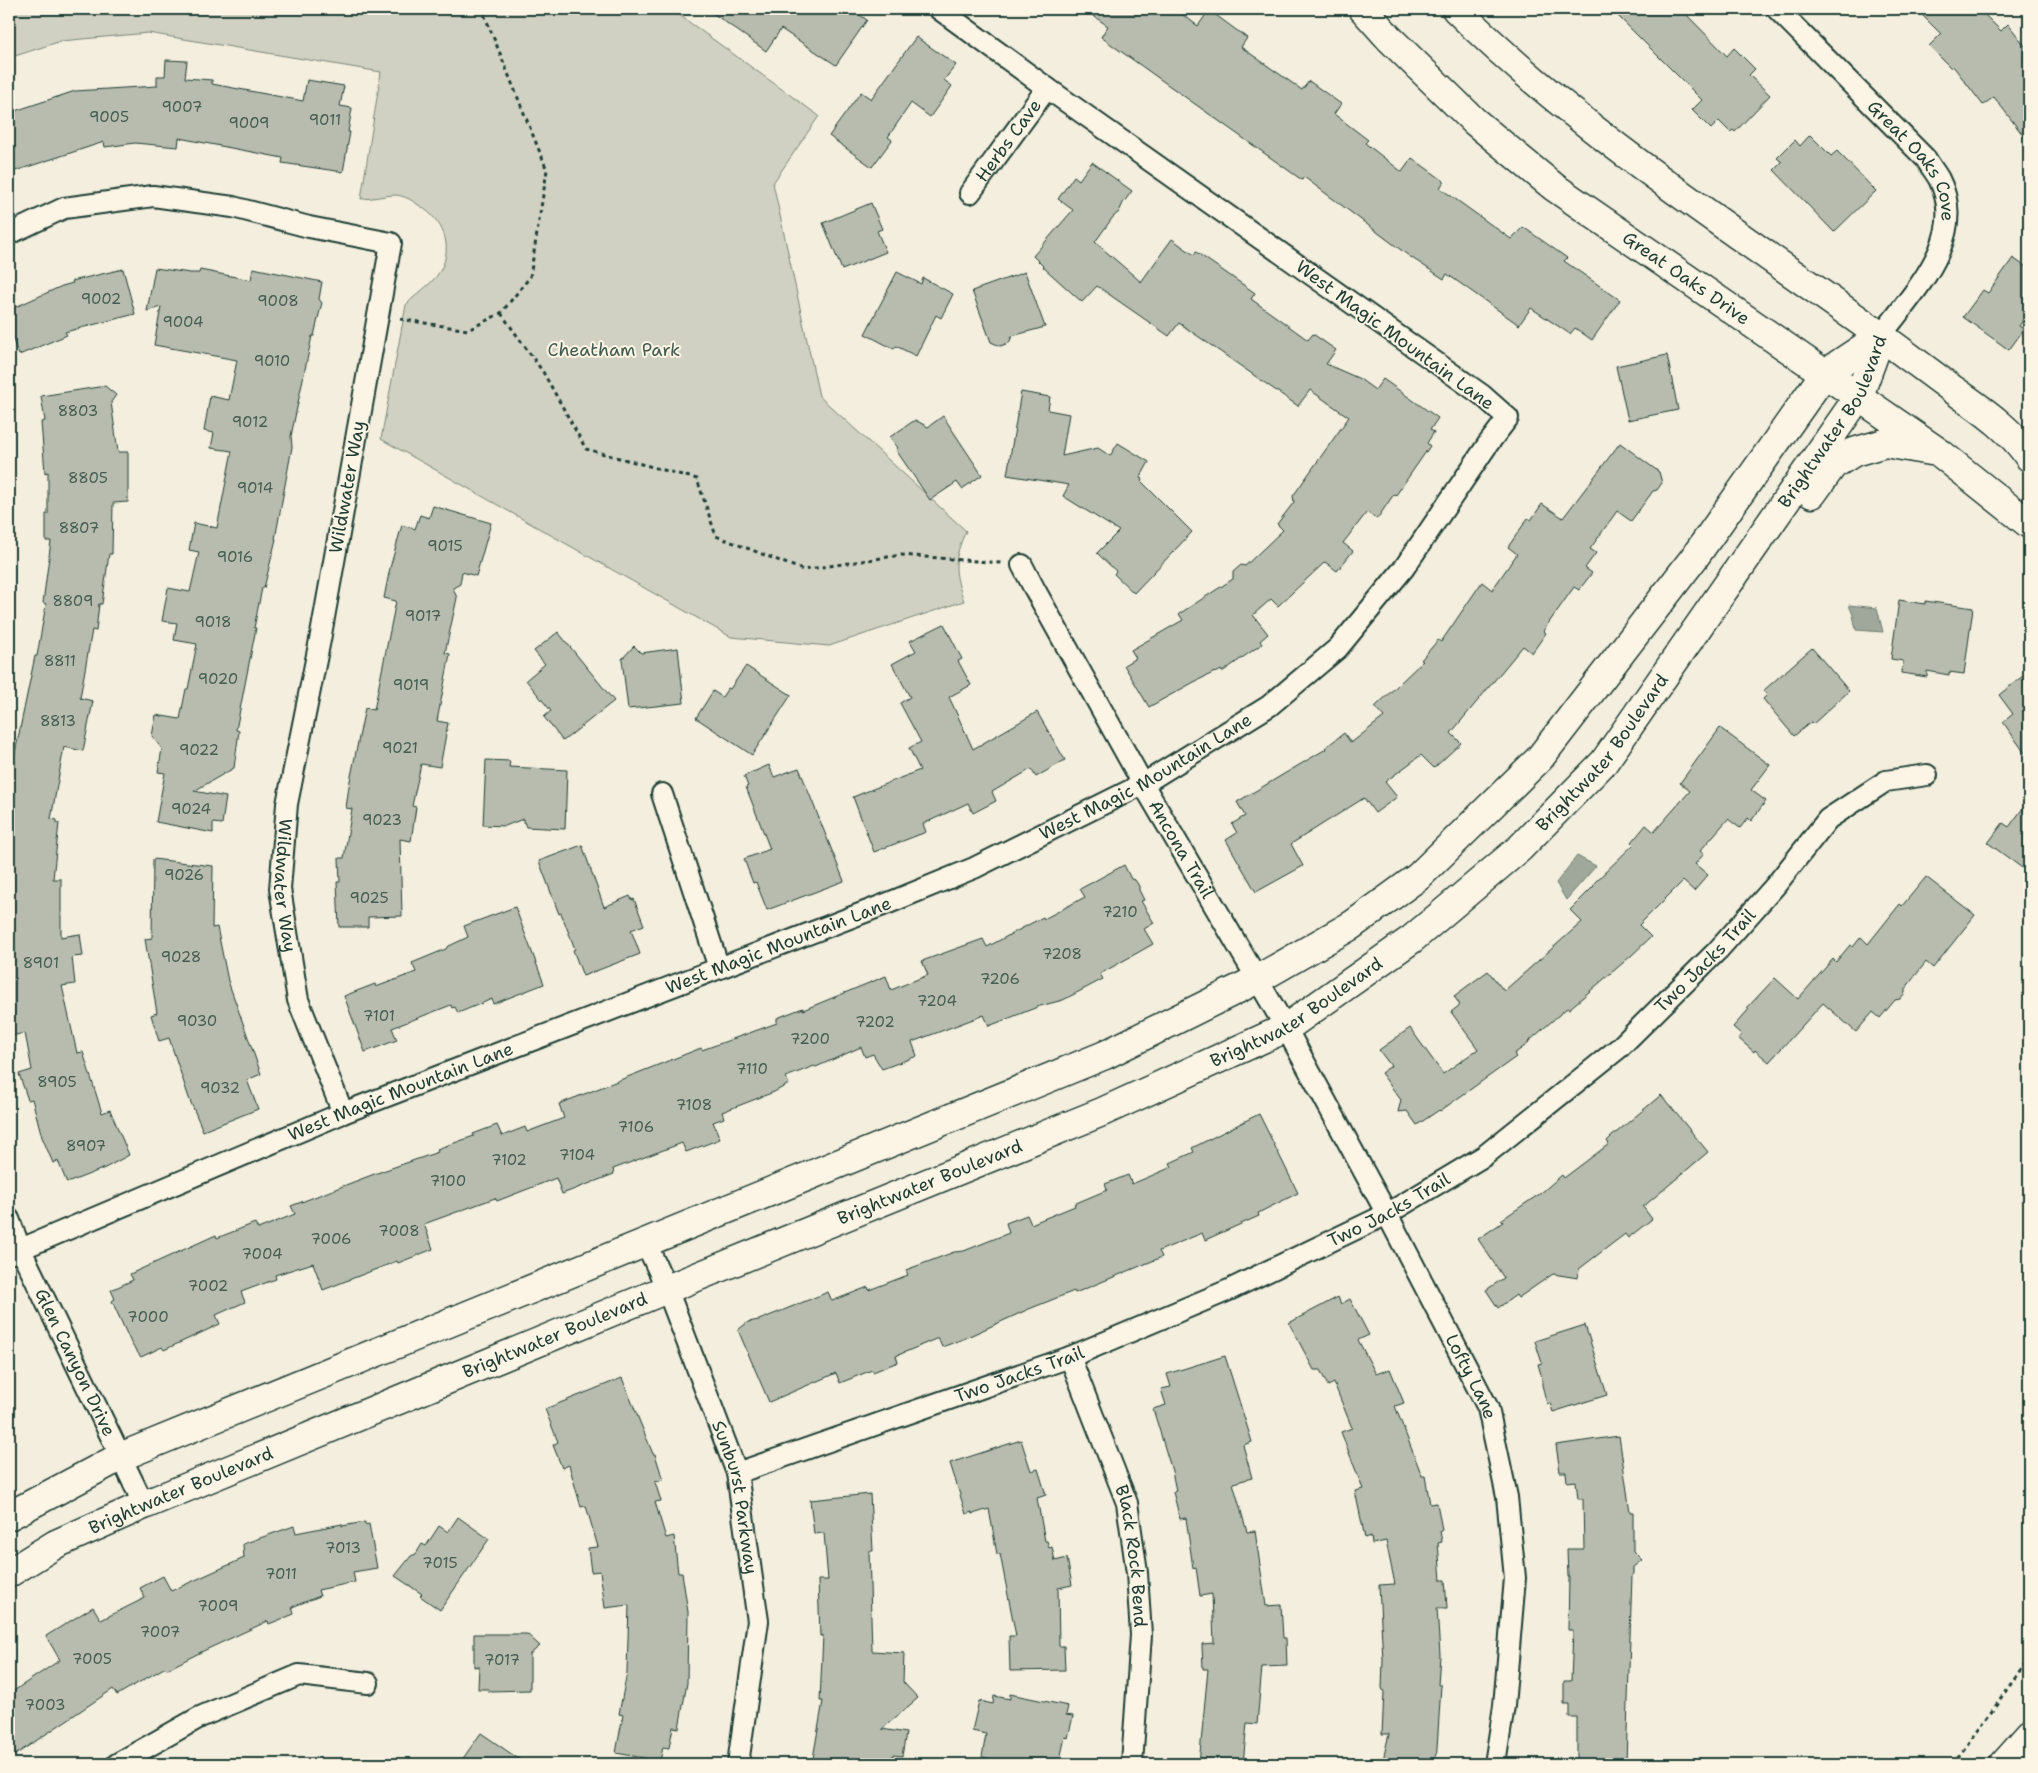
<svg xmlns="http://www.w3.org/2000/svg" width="2038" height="1773" font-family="'Shantell Sans',sans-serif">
  <rect width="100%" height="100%" fill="#f3eede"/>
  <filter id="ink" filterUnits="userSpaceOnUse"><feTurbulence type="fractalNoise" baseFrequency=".02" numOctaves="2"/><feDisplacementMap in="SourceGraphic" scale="10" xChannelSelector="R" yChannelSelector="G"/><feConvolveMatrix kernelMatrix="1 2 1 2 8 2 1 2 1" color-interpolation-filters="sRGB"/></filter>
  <g filter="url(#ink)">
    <path fill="#d0d1c2" stroke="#78877b" d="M9,9H671L819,116L773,183L819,396L966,531C953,559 953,571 964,601L829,646L731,637L381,439L406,305C418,291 436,283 443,265C453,239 439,217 417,204C410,199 404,196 396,195C385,195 373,199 361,199L381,72L148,33L61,41L9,58Z"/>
    <path fill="#a0a89b" stroke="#6c7d72" d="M1849,605L1877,608L1883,632L1856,630L1853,615Z
      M1577,856L1596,866L1566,900L1556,883Z"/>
    <path fill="#b8bcae" stroke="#1f3d34" d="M707,9H851L867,20L836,65L781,29L766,51Z
      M1083,9H1175L1198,26L1209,10L1247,38L1241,47L1302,90L1309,81L1341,104L1334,114L1368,140L1365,143L1402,172L1412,158L1444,181L1440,188L1511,239L1523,227L1567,258L1564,261L1620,300L1592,340L1575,328L1570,334L1531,308L1519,325L1447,274L1444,279L1409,256L1304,177L1302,180L1119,50L1101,37L1108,26Z
      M1611,9H1681L1727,56L1734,48L1755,69L1749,75L1770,95L1735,132L1733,130L1730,132L1719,121L1711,129L1692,110L1702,100Z
      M1916,9H1979L2001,31L2008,24L2029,51V143L1994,97L1983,105L1953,66L1951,68L1929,46L1941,34Z
      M916,37L956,65L944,80L952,86L930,117L911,103L888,137L892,140L872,167L829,136L861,92L871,99Z
      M166,60L187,61L185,78L212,80V84L303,101L307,80L344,86L340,106L352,108L348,132H350L343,172L282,163L283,158L179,138L178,147L135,143L105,147L104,142L9,173V113L75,91L157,86V76H165Z
      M1810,135L1831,156L1837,151L1876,191L1834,232L1774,170L1782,162L1777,158L1795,140L1800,146Z
      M1092,162L1132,191L1123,203L1119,212L1113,217L1095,242L1141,282L1172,239L1194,255L1196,252L1255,293L1251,299L1308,340L1313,334L1336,350L1326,364L1360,379L1375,390L1383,379L1438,418L1430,430L1434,432L1427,443L1430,446L1396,495L1394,494L1377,519L1367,512L1343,543L1353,551L1337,571L1325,562L1278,606L1271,599L1253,615L1268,634L1260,641L1262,644L1222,672L1221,670L1216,673L1215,672L1194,682L1149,707L1124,665L1136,658L1131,650L1183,620L1179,614L1233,579V572L1241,565L1245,566L1283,530L1277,524L1294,502L1293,496L1349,417L1310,390L1298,406L1179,323L1169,336L1097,286L1082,302L1042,266H1043L1033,256L1073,210L1058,199L1074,176L1079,180Z
      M871,203L882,229L877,231L886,252L842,270L823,223Z
      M2013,258L2029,269V312L2019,326L2024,329L2009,350L1963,317L1983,290L1988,293Z
      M155,268L190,273H199L200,270L251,280L253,268L322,282L319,299L322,303L320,310L314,336H312L291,436L292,447L275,539H276L264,588H262L254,628H256L236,730L239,731L234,768L194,791L226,797L222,824L213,823V833L156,822L165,773L158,772L162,749L152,736L156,715L180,719L186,689H188L197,644L174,640L177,623L162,621L168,588L190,592L199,552L189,550L194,523L217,528L232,451L211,448L214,433L204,431L210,396L229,400L237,360L154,345L161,307L147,311Z
      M123,269L135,314L65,332L67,335L19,355L9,331V310L62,286L73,283L72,281Z
      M897,272L921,284L923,278L953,294L941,318L936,315L916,356L896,346L894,349L865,334Z
      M1025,272L1045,327L1012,336L1009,343L1000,346L991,342L972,291Z
      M1667,355L1678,410L1628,420L1616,366Z
      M105,386L116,395L111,402L118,452H128V502L113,503L112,554H109L102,604H99L96,631L92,630L80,698L93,701L83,751L64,747L51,819L57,820V823H59L53,879H61V937L80,934L83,956L72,957L75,984L62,986L77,1053L83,1052L102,1113L110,1110L129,1155L105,1168L67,1183L58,1161L53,1163L42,1137L32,1099L28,1100L19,1074L32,1070L25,1033L11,1036L9,1023V782L35,656H37L46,604L43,603L51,541H46V514H48V472L45,473L41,422L45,421L41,396Z
      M1021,392L1050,397L1048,410L1069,414L1062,456L1098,448L1110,456L1118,443L1149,462L1140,478L1142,479L1141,481L1192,532L1134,593L1114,574L1116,571L1097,553L1119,531L1063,496L1069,485L1007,475Z
      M943,416L982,475L962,489L957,482L930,500L896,450L898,448L890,437L915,420L928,427Z
      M1620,443L1659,472L1662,483L1657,490L1653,491L1631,521L1617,511L1590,549L1596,553L1585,568L1592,573L1579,590L1574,587L1543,631L1546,633L1532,653L1523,646L1451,733L1461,743L1434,768L1421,755L1385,782L1397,797L1375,813L1364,798L1291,844L1303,866L1256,892L1226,840L1237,833L1232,824L1245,816L1237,802L1326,749L1325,748L1344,733L1351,743L1384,717L1375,707L1423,661L1421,660L1438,640L1441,642L1482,582L1492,590L1517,554L1508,547L1528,518L1531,520L1542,504L1563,518Z
      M433,506L491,523L476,576L462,572L460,584L453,588L457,598L445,653L450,654L437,721L448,723L440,767L421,764L412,806L416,807L411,841L400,839L402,916L368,917V927H339L337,882H340L339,858H344L352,809L346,808L349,786L365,708L374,710L396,601L384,598L390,568L402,525L415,529L420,515L429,518Z
      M1899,600L1925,604V601L1973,608L1964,674L1949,672V675L1927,671V677L1902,673L1903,661L1891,659Z
      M944,624L962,659L958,661L971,685L949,697L973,749L1037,712L1065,760L1036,777L1031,769L992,792L996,801L973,813L968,803L923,824L926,832L874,852L853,797L920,770L909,748L921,742L900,703L910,697L892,664L916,651L910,641Z
      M558,632L614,701L563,741L544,717L551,711L526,680L545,664L534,651Z
      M634,646L641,653L678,648L684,703L628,709L622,659Z
      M1812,648L1849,691L1813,724L1811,722L1794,736L1763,699L1767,695L1763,691Z
      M746,666L791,695L752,755L696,718L713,691L722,697L728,688L730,689Z
      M2029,671V759L2003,722L2013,714L1999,695Z
      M1720,728L1770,765L1751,790L1766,801L1751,821L1748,818L1740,828L1728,819L1700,851L1704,854L1695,864L1708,875L1694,891L1683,881L1639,925L1651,937L1631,956L1569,1009L1567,1008L1528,1042L1529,1043L1514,1054L1516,1057L1440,1111L1439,1110L1417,1125L1407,1111L1398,1112L1401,1100L1381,1073L1391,1066L1379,1050L1410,1028L1443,1074L1478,1049L1451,1012L1460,1005L1454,996L1488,971L1504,991L1582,922L1570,910L1594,886L1593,884L1634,844L1632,842L1646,825L1654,832L1690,791L1680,783Z
      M486,760L510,761L509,767L567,770L565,829L526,827L523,819L505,826L483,825Z
      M769,765L774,777L799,768L844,881L767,910L756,882L753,883L744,859L770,849L746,787L748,786L744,776Z
      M2029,800V873L1988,843L2003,823L2009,827Z
      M582,845L604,907L630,896L632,900L634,899L644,925L631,930L640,954L583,976L573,950L575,949L561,913L559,914L539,861Z
      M153,859L213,866L212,928L217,927L228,981L261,1074L247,1080L258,1109L203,1131L189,1098L169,1038L159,1041L151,1015L157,1013L145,939L152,938Z
      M1124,865L1131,879L1135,880L1139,886V890L1144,900L1141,901L1154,923L1144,929L1153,944L1100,974L1103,979L1063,1000L1040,1006L989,1026L984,1015L912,1042L917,1056L882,1069L873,1054L865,1057L861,1047L816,1067L814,1066L786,1077L789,1084L774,1092L722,1112L724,1118L713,1122L720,1139L686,1152L682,1143L613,1169L614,1174L562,1194L556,1178L497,1201L495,1198L424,1224L433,1249L398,1263L397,1261L323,1290L313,1263L275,1275L276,1279L241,1292L245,1302L216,1315L220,1324L164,1350L162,1347L141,1357L132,1345L112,1301L115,1299L111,1290L133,1280L130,1274L216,1235L217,1238L255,1223L258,1229L295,1214L291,1206L377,1173L438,1152L437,1149L474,1136L473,1134L497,1125L502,1136L525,1127L527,1132L564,1118L559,1104L701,1048L702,1050L777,1023V1018L803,1008V1010L886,976L891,990L928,975L922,961L983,939L987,947L1043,917L1044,919L1085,897L1080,889Z
      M1926,877L1975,915L1933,968L1926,962L1905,989V993L1900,999L1895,1000L1880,1018L1873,1012L1856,1032L1823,1003L1769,1062L1755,1050L1754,1052L1738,1038L1742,1035L1733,1027L1749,1009L1747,1008L1775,978L1798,999L1833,959L1836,962L1850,945L1853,947L1861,937L1868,944L1900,904L1902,906Z
      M515,907L544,984L493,1004L492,999L458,1013L455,1007L452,1008L451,1005L392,1028L397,1040L365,1052L344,996L375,984L376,987L416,972L412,963L446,949L447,947L468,937L464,926Z
      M1661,1095L1708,1152L1643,1207L1652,1219L1628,1238L1625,1234L1579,1269L1578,1278L1553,1274L1518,1298L1516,1295L1498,1308L1486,1290L1504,1278L1478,1239L1503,1222L1501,1220L1541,1193L1562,1175L1564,1178L1609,1144L1607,1141L1611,1137Z
      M1259,1114L1298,1193L1258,1213L1259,1216L1205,1240L1202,1233L1159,1251L1162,1257L1075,1293L1074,1291L1029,1309L963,1339L942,1347L938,1338L896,1356L898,1362L873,1372L872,1370L840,1383L836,1373L769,1402L738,1330L748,1322L759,1320L828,1292L832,1301L868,1287L869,1290L908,1275L906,1270L954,1252L964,1251L1009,1233L1006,1223L1027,1215L1031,1224L1075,1206L1074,1204L1107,1190L1105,1184L1128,1175L1132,1184L1172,1167L1170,1163L1194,1152L1192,1148Z
      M1338,1297L1341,1304L1350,1299L1369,1335L1358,1340L1376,1374L1390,1369L1404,1403L1395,1406L1422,1476H1425L1430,1504L1437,1503L1442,1530L1440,1531L1442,1542L1438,1543L1441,1580H1445L1447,1608H1437L1440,1655L1438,1685H1441L1436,1764H1382L1389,1734H1382L1384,1692L1382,1688L1383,1660L1379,1585L1395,1584L1386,1541L1372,1544L1371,1536L1365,1538L1355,1491L1363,1489L1341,1432L1352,1428L1334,1383L1328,1386L1320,1370H1314L1289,1323Z
      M1585,1325L1607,1395L1553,1412L1550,1403L1547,1404L1542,1385V1378L1538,1364L1542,1363L1535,1341Z
      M1225,1356L1252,1442L1243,1445L1252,1478L1233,1483L1247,1532L1255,1531L1266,1606L1281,1605L1283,1638H1286L1287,1666L1262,1667L1257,1724L1247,1723L1243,1764H1199L1208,1669H1203L1202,1644L1214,1643L1212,1594L1200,1596L1196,1567L1193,1568L1186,1518L1180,1519L1173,1492L1176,1491L1172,1471L1153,1409L1166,1405L1161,1389L1171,1387L1167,1374Z
      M622,1378L653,1454H655L663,1480L655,1482L661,1501L655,1502L666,1538L674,1536L678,1573H682L688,1612L687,1683L679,1728L673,1727L669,1748L663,1747L660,1761L616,1753L623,1715L619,1714L627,1672L629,1605L605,1608L600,1571L591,1572L588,1548L598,1547L586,1506L581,1507L569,1465L562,1468L553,1445L558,1442L545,1409Z
      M1619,1436L1630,1512H1633V1551L1642,1560L1633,1567V1575H1632L1626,1764H1577V1717H1569V1704H1564V1681H1571L1573,1630H1568L1569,1577H1568L1567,1549H1584L1583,1499H1578L1576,1481L1567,1482L1566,1472H1560L1556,1445Z
      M1021,1440L1031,1471L1038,1469L1046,1495L1037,1498L1045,1541H1047L1049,1548L1052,1547L1055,1561L1067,1558L1072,1585L1058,1588L1059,1646H1064L1065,1670L1010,1671L1009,1636H1016L1000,1554H997L989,1509L973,1514L972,1512L966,1514L950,1463Z
      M870,1494L873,1551H869L872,1651L904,1653L903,1682L918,1698L882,1729L906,1733L902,1756L893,1755L891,1764H812L823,1701H820L823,1635L820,1636L818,1580H828L824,1533L814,1534L810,1500Z
      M458,1517L489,1539L440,1610L420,1596L422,1594L395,1576L411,1556L416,1554L422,1544L426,1546L439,1526L448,1532Z
      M365,1522V1525L369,1524L377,1568L353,1572L355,1582L318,1590L320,1596L292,1607L294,1614L269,1624L268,1621L201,1652L168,1669L164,1668L117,1695L113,1689L9,1759V1694L60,1660L46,1636L93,1607L101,1620L145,1598L140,1588L163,1576L171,1591L244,1558L243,1544L294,1526L296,1533L342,1524V1526Z
      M474,1634H527L540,1646L530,1654V1690L488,1691L489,1689H478L479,1666L474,1667Z
      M1010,1694L1068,1706L1066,1715L1073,1716L1068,1738L1065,1737L1059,1764H1015L982,1757L986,1734L972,1731L979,1701L993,1704L994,1696L1010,1699Z
      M481,1733L526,1764H459Z"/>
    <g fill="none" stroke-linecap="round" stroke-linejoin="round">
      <g stroke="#1f3d34" stroke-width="24">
        <g id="street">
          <path id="s1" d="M1777,9L1926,159C1930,166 1935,172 1939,179C1969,238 1913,292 1881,336"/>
          <path id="s2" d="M970,193L1047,88"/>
          <path id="s3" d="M9,234L64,208L153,196L233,207L309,227L391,243L320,640L287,804L280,889L298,1000L343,1113"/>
          <path id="s4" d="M1022,565L1034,588L1143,784L1286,1028L1387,1214L1488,1408L1507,1497L1515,1578L1504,1706L1495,1764"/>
          <path d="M662,794L719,968"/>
          <path id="s5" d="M9,1219L20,1248L144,1505"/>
          <path id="s6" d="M646,1243L667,1289L737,1473L758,1621L738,1764"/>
          <path id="s7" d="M9,1254L343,1113L891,902L974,868L1143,784L1269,706L1338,648L1404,568L1488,444L1508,418L1482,395L1047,88L939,9"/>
          <path id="s8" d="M1070,1357L1127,1503L1137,1573L1141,1635L1132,1764"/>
          <path id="s9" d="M737,1473L1070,1357L1229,1290L1387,1214L1484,1156L1619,1048L1718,950L1775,886L1828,819L1886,781L1927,775"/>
          <path d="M117,1764L200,1717L299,1675L368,1683"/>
        </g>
      </g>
      <g stroke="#1f3d34" stroke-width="31">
        <g id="secondary">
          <path id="s10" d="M1363,9L1389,38L1474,121L1554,187L1940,453L2029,524"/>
          <path d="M1456,9C1574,126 1715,218 1850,314C1884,338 1917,363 1951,388C1979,408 2010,428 2029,457"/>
          <path d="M1812,494L1833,465L1854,452L1885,443L1931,451"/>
          <path d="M9,1516L120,1457L1105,1055L1258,979L1352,925L1418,877L1539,759L1694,558L1824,374L1881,336"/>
          <path id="s11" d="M9,1573L56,1544L144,1505L667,1289L1102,1112L1286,1028L1412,939L1520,848L1604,762L1859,396L1881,336"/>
          <path d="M2004,1764L2029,1736"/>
        </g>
      </g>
      <path stroke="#1f3d34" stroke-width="3" stroke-dasharray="4 4" stroke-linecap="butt" d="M501,313L543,372L586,449L697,479L716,536L803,570L901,555L1001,563
        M400,319L468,330L501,313L530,277L547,170L482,9
        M1953,1764L2029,1659"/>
      <use href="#street" stroke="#fcf5e5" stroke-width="20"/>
      <use href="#secondary" stroke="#fcf5e5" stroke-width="28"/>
    </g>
  </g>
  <g text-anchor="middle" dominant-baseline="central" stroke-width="4" stroke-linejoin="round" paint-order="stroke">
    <g font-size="15" fill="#455d52">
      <text x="182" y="107">9007</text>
      <text x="109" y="117">9005</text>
      <text x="325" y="120">9011</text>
      <text x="249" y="123">9009</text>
      <text x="101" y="299">9002</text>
      <text x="278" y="301">9008</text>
      <text x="183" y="322">9004</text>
      <text x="272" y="361">9010</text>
      <text x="78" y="411">8803</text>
      <text x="250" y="422">9012</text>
      <text x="88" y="478">8805</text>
      <text x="255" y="488">9014</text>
      <text x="79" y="528">8807</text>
      <text x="445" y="546">9015</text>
      <text x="235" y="557">9016</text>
      <text x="73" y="601">8809</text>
      <text x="423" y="616">9017</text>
      <text x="213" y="622">9018</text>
      <text x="60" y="661">8811</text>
      <text x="218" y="679">9020</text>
      <text x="411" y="685">9019</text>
      <text x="58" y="721">8813</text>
      <text x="400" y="748">9021</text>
      <text x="199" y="750">9022</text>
      <text x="191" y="809">9024</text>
      <text x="382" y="820">9023</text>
      <text x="184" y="875">9026</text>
      <text x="369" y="898">9025</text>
      <text x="1120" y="912">7210</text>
      <text x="1062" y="954">7208</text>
      <text x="181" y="957">9028</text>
      <text x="41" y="963">8901</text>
      <text x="1000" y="979">7206</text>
      <text x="937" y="1001">7204</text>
      <text x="379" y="1016">7101</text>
      <text x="197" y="1021">9030</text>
      <text x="875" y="1022">7202</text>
      <text x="810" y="1039">7200</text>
      <text x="752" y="1069">7110</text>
      <text x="57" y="1082">8905</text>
      <text x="220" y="1088">9032</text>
      <text x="694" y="1105">7108</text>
      <text x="636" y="1127">7106</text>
      <text x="86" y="1146">8907</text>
      <text x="577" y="1155">7104</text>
      <text x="509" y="1160">7102</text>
      <text x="448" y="1181">7100</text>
      <text x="399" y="1231">7008</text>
      <text x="331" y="1239">7006</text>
      <text x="262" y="1254">7004</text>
      <text x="208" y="1286">7002</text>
      <text x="148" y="1317">7000</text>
      <text x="343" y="1548">7013</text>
      <text x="440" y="1563">7015</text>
      <text x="281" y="1574">7011</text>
      <text x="218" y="1606">7009</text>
      <text x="160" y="1632">7007</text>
      <text x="92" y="1659">7005</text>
      <text x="502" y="1660">7017</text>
      <text x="45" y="1705">7003</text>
    </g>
    <g font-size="18" fill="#1f3d34" stroke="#fcf5e5">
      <text stroke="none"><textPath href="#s2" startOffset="65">Herbs Cave</textPath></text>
      <text stroke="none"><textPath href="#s1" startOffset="206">Great Oaks Cove</textPath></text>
      <text stroke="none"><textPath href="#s10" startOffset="422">Great Oaks Drive</textPath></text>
      <text transform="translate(1395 335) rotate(36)">West Magic Mountain Lane</text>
      <text stroke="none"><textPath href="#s11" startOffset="2216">Brightwater Boulevard</textPath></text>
      <text transform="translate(347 487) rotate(-80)">Wildwater Way</text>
      <text stroke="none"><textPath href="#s11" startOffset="1811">Brightwater Boulevard</textPath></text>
      <text stroke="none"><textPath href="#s7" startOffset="1234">West Magic Mountain Lane</textPath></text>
      <text stroke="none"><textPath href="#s4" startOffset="326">Ancona Trail</textPath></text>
      <text stroke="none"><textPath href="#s3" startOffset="1046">Wildwater Way</textPath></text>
      <text stroke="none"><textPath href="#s7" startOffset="829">West Magic Mountain Lane</textPath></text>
      <text stroke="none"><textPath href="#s9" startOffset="1109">Two Jacks Trail</textPath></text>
      <text stroke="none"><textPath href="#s11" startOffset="1406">Brightwater Boulevard</textPath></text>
      <text stroke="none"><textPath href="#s7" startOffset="424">West Magic Mountain Lane</textPath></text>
      <text stroke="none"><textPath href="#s11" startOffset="1001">Brightwater Boulevard</textPath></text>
      <text stroke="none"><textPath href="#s9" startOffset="704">Two Jacks Trail</textPath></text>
      <text stroke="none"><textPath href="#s11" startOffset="596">Brightwater Boulevard</textPath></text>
      <text stroke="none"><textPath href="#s5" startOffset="158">Glen Canyon Drive</textPath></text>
      <text stroke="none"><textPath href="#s9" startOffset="299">Two Jacks Trail</textPath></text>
      <text stroke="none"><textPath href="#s4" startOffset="928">Lofty Lane</textPath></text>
      <text stroke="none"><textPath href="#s11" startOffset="191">Brightwater Boulevard</textPath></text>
      <text stroke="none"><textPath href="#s6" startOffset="271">Sunburst Parkway</textPath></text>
      <text stroke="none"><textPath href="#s8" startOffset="210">Black Rock Bend</textPath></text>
    </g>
    <g font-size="18" fill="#425b50" stroke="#fcf5e5">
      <text x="614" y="350">Cheatham Park</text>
    </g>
  </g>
  <rect width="2038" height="1773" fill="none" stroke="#fcf5e5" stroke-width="30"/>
  <rect x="15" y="15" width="2008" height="1743" fill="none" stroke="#1f3d34" stroke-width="2" filter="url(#ink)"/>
</svg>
